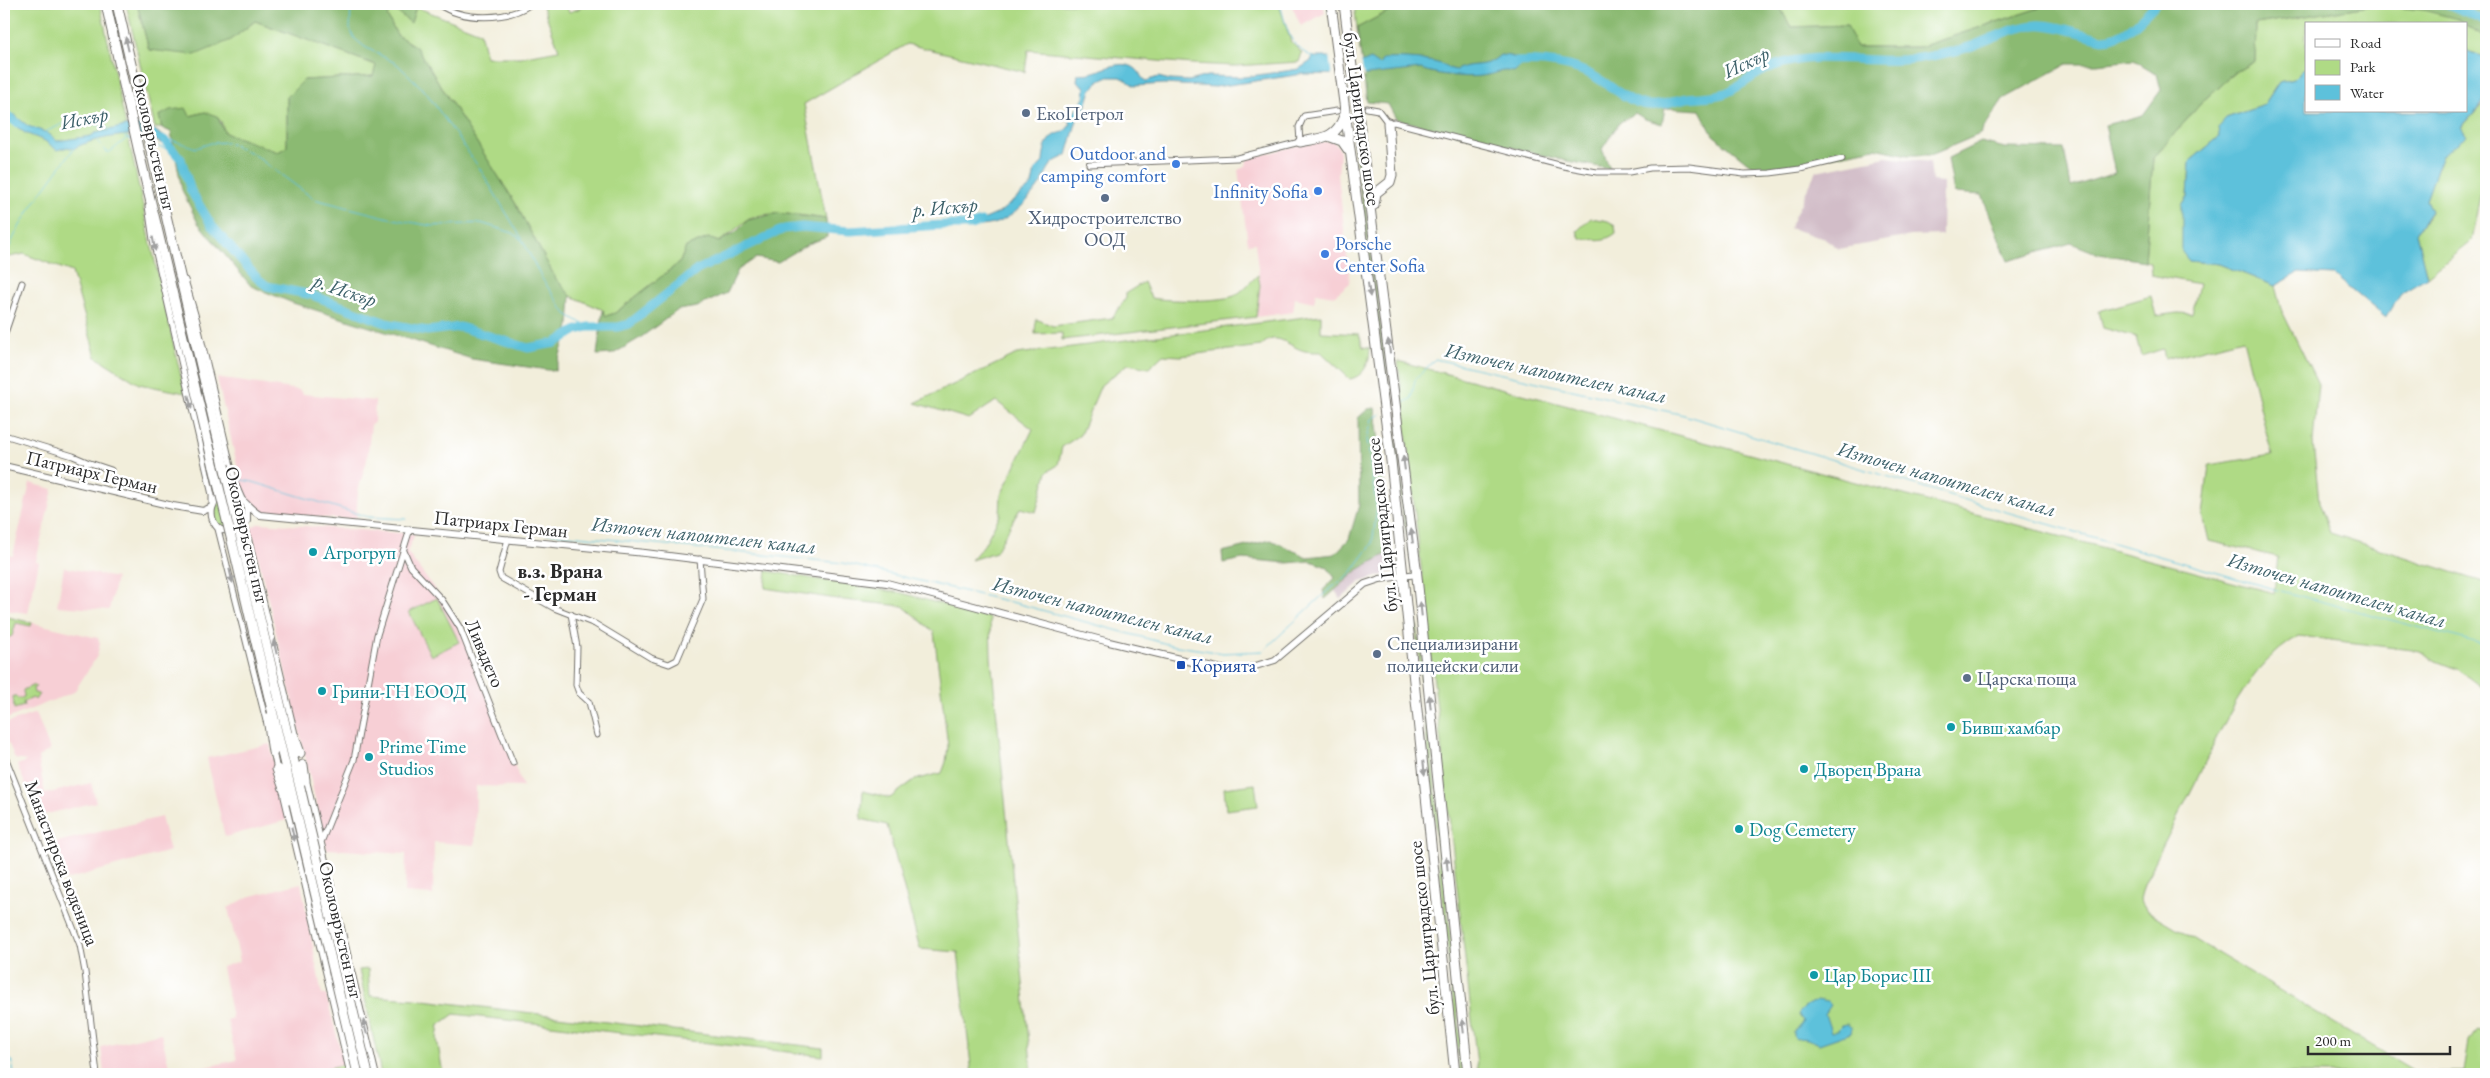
<svg xmlns="http://www.w3.org/2000/svg" width="2490" height="1078" font-family="'EB Garamond',serif">
  <rect width="100%" height="100%" fill="#fff"/>
  <filter id="ink" filterUnits="userSpaceOnUse"><feTurbulence type="fractalNoise" baseFrequency=".02" numOctaves="2"/><feDisplacementMap in="SourceGraphic" scale="10" xChannelSelector="R" yChannelSelector="G"/><feConvolveMatrix kernelMatrix="1 2 1 2 8 2 1 2 1" color-interpolation-filters="sRGB"/></filter>
  <filter id="wash" filterUnits="userSpaceOnUse"><feTurbulence type="fractalNoise" baseFrequency=".0096" numOctaves="4" result="noise"/><feDisplacementMap in="SourceGraphic" scale="20" xChannelSelector="R" yChannelSelector="G"/><feGaussianBlur stdDeviation="1.12" result="paint"/><feColorMatrix in="noise" values="0 0 0 0 0 0 0 0 0 0 0 0 0 0 0 0 0 1.4 0 .05"/><feComposite in="paint" operator="in"/></filter>
  <g filter="url(#wash)">
    <rect width="100%" height="100%" fill="#f2eedb"/>
    <path fill="#f7cfd5" d="M1291,4H1323L1325,13L1301,26Z
      M1332,141L1338,146L1340,152L1338,175L1350,283L1334,296L1316,293L1314,302L1295,298L1293,312L1256,317L1260,285L1255,243L1248,244L1238,170L1246,166L1247,159L1296,146Z
      M217,378L299,390L303,394L375,401L374,422L371,425L367,460L358,491L356,520L261,513L255,510L243,491Z
      M30,483L53,489L36,561L39,562L28,613L4,610V554L13,556Z
      M260,523L415,534L407,552L459,622L523,787L476,786L475,845L434,842L433,895L405,893L406,854L327,849L251,527Z
      M64,567L116,578L109,610L57,606Z
      M8,617L98,638L100,643L97,656L74,692L4,720V618Z
      M36,713L50,750L38,757L45,794L91,783L96,802L39,816L17,765L27,761L15,759L4,732V724Z
      M270,744L287,820L225,837L207,758Z
      M161,817L170,851L65,880L49,844Z
      M301,883L322,995L326,994L344,1064L305,1074H174L237,1060L227,1020L232,1018L222,967L240,961L228,908L248,897Z
      M161,1033L171,1074H104L101,1047Z"/>
    <path fill="#d2bdc8" d="M1886,157L1930,162L1932,181L1943,182L1942,235L1911,236L1839,249L1826,239L1789,228L1816,171Z
      M1392,551L1395,571L1360,582L1341,599L1335,591L1359,569Z"/>
    <path fill="#afda85" stroke="#6d8258" d="M4,4H100C128,134 154,264 185,393L139,384L96,357L72,272L24,254L4,258Z
      M126,4H137L149,50L231,40L255,21L376,65L374,76L304,80L287,97V147L278,152L225,133L221,121L205,112L190,116L159,115L162,128H155Z
      M542,4H565L569,12L581,8L580,4H1279L1291,42L1302,53L1299,62L1234,66L1193,64L1028,50L1025,72L907,44L804,104L826,219C806,216 764,208 746,221C737,228 729,235 719,242L708,238L686,247L680,262L615,313L606,316L603,310L571,296L556,279L514,201L416,47L397,35L387,16L392,8L411,22L416,7L480,32L486,57H520L559,50Z
      M1354,4H1402L1357,28Z
      M1778,4H2031L2039,8L1920,47H1855L1846,25L1791,27Z
      M2374,5C2403,8 2441,7 2466,24H2306V67L2294,79L2279,82L2264,105L2226,118L2219,137L2190,161L2188,196L2182,205L2189,261L2219,264L2275,286L2281,309L2318,384L2313,442L2319,502L2330,533L2486,583V691L2459,670L2436,661L2420,651L2299,636C2246,666 2222,729 2196,781C2179,815 2161,849 2144,884L2140,899L2147,911L2416,1072H2464L2469,1042L2477,1029L2486,1033V1074H1478L1398,361L2274,593L2278,557L2209,541L2203,515L2209,465L2272,455L2243,339L2165,359L2163,349L2141,356L2136,337L2103,328L2099,311L2151,296L2156,316L2178,313L2192,314L2199,284L2151,275L2150,262L2145,261L2153,158L2204,100L2234,73L2255,61L2256,24Z
      M2466,24L2486,38V58L2466,50Z
      M2486,97V166L2471,241L2427,277L2416,233L2431,212L2426,200L2442,155L2466,136L2461,128L2482,105Z
      M1354,143H1357L1412,566L1399,488Z
      M1591,218L1608,221L1615,225L1616,233C1605,242 1594,240 1580,238L1577,231Z
      M1258,275L1260,285L1256,317L1062,340V333L1035,334L1036,319L1053,326L1112,318L1126,298V293L1144,282L1151,298C1167,301 1219,302 1234,296C1242,292 1251,281 1258,275Z
      M1321,315V332L1359,334L1363,347L1370,348C1370,361 1365,376 1350,379L1321,352C1316,352 1310,352 1305,351C1288,347 1277,329 1261,346L1181,356L1163,355L1149,368L1128,364L1101,385L1080,435L1062,447L1058,465L1047,472L1036,512L1020,508L996,552L971,560L984,545L1000,515L1001,495L1033,429L996,401L969,419L915,403L1017,354Z
      M214 514a15 15 0 1 1 30 0a15 15 0 1 1-30 0Z
      M767,571L902,593L990,618L991,657L1032,1074H972L958,952L920,949L887,825L861,819L863,791L890,798L914,780L942,773L946,762L948,746L934,632L903,606L844,600L765,588Z
      M437,598L459,642L431,656L409,612Z
      M1413,598L1424,676L1464,1074H1460Z
      M8,617L32,623L31,626L16,623L12,636L4,639V618Z
      M34,685L36,687L33,688L34,693L39,694L35,700L33,698L23,702L24,706L14,709L13,696H16L18,699L24,697L23,690Z
      M1255,784L1258,806L1226,810L1224,788Z
      M368,969L370,996L415,999L823,1048V1056L454,1014L439,1025L437,1039L443,1074H381L359,970Z
      M344,1064L346,1074H305Z"/>
    <path fill="#8bba72" stroke="#5b724e" d="M137,4H412L416,7L411,23L392,8L387,16L397,35L416,47L514,201L556,279L571,296L569,326L555,371L472,359L293,303L251,286L198,223L182,190L171,132L162,128L159,116L170,110L186,108L190,116L205,112L217,116L225,133L278,152L287,147V97L304,80L373,76L376,65L255,21L231,40L195,55L149,50Z
      M1402,4H1778L1791,27L1847,25L1856,47H1920L2039,8V4H2483L2486,5V38L2458,19L2423,10L2374,5L2256,24L2255,61L2234,73L2204,100L2153,158L2145,261L2099,254L2071,243L2008,261L1982,195L1954,193L1948,158L1981,142L2005,148L2064,149L2071,187L2115,173L2105,125L2143,115L2161,90L2157,74L2134,60L2097,64H2067L2003,99L1980,134L1931,155H1908L1875,148L1758,171L1713,135L1700,110L1665,108L1662,124L1645,119L1635,113L1619,123L1602,149L1610,169L1567,161L1396,119L1388,104L1367,102L1357,28Z
      M778,213L826,219L827,237L808,244L778,262L756,258L738,270L727,293L697,307L678,310L640,338L613,354L597,355L603,310L606,316L615,313L680,262L686,247L708,238L719,242L737,231L748,220Z
      M1375,408L1392,551L1359,569L1325,599L1323,590L1335,578L1327,567L1311,561L1287,563L1243,559L1223,563L1222,552L1271,540L1307,557L1335,554L1349,539L1359,505L1358,418L1368,409Z"/>
    <path fill="#5dc1db" stroke="#447683" d="M2466,50L2486,58C2486,99 2490,97 2461,127L2467,136L2442,155L2426,200L2431,211L2416,233L2427,277L2402,292L2386,318L2334,275L2299,273L2275,286L2219,264L2189,261L2182,252V205L2188,196L2190,161L2219,137L2218,127L2226,118L2264,105L2279,82L2294,79L2306,67V111H2466Z
      M1500,55C1512,55 1516,59 1527,61L1514,72C1500,69 1500,73 1487,75C1471,79 1435,75 1421,69L1367,75L1303,74L1215,87L1164,84L1135,86L1121,77H1106L1098,81L1091,90L1086,106L1078,116L1067,155C1063,158 1057,159 1053,163C1048,167 1045,177 1041,183C1025,206 1001,231 971,225L999,213L1032,185L1035,170L1043,162C1044,147 1047,134 1064,132L1071,124L1069,120L1084,98L1085,87L1077,81L1078,74C1082,73 1086,74 1090,73C1104,70 1122,58 1136,69C1141,73 1140,78 1146,81L1158,77L1170,80L1189,81L1207,76L1244,77L1299,69L1311,61L1312,57C1318,57 1324,57 1329,57C1344,60 1355,68 1370,59L1379,65L1383,59C1400,58 1417,59 1434,62C1441,63 1448,69 1456,70C1473,61 1484,70 1500,55Z
      M13,114L28,126L48,133L57,141L91,136L95,133C129,127 148,112 172,149C163,145 154,138 144,136C128,132 87,140 73,149L68,147L57,150L45,141L25,133L5,118Z
      M1817,1000L1828,1002L1831,1005L1825,1014L1831,1032L1838,1030L1841,1025L1847,1024L1852,1028L1851,1033L1819,1044C1811,1040 1805,1037 1796,1039L1793,1036V1032L1803,1021L1798,1014L1807,1005Z"/>
    <path fill="#f2eedb" d="M1329,55L1348,61L1361,60L1364,77H1332Z"/>
    <g fill="none" stroke-linecap="round" stroke-linejoin="round">
      <path stroke="#5dc1db" stroke-width="1" d="M351,4L350,29L355,39L365,47L397,64L425,91L480,169L522,239
        M1280,4C1287,28 1288,46 1313,57
        M45,132L74,119H81L109,129
        M124,137L132,140
        M165,138L196,148L211,143L227,142L253,154L314,199L393,219L432,226L481,223L513,233L523,241L541,277L566,314L588,327
        M98,141L107,152H110L126,139
        M155,146L166,149L181,159
        M4,261C19,217 48,185 74,148
        M1400,404L1411,399L1415,380L1435,359L1684,415L1989,507L2270,588L2486,645
        M237,479L253,482L368,517L406,519
        M470,525L843,563L1019,604L1171,645L1223,653L1263,651L1325,593L1351,573L1372,544L1377,510L1367,439L1372,419L1381,414
        M4,1050L12,1062L14,1074"/>
      <path stroke="#5dc1db" stroke-width="9" d="M2438,4L2450,5L2486,21
        M1517,62C1543,60 1574,64 1597,78C1618,90 1632,107 1657,105C1667,104 1677,100 1687,98C1701,96 1714,98 1728,92C1744,84 1757,72 1774,66C1822,49 1872,66 1920,58C1937,55 1956,52 1972,46C1993,38 2013,27 2036,25C2051,23 2086,35 2102,39C2126,39 2140,19 2156,4
        M4,113L17,123
        M164,140L181,159L191,191L212,226L257,278L267,286L312,295L386,323L427,331L460,327L528,348L555,343L577,330L588,327H618L629,324L697,270L784,229L802,227L850,231L942,225H971L981,222"/>
    </g>
  </g>
  <g filter="url(#ink)">
    <g fill="none" stroke-linecap="round" stroke-linejoin="round">
      <path stroke="#cac7b8" stroke-width="5" stroke-dasharray="5 2.5" stroke-linecap="butt" d="M1337,111L1367,108"/>
      <g stroke="#716f69" stroke-width="7">
        <path id="minor" d="M438,4C463,21 507,21 531,4
          M1367,108L1378,110L1388,123L1394,122L1563,166L1597,172H1629L1650,168L1689,167L1744,174L1770,173L1800,169L1842,159
          M1089,164L1237,158L1300,142L1299,127L1304,116L1337,111
          M148,206L153,240L212,495V506
          M185,280L197,321L235,483L242,499
          M4,336L22,283
          M4,435L73,456L87,462L79,484
          M87,462L111,470
          M245,524L296,738
          M218,529L266,721
          M508,539L499,572L501,578L554,608L595,624L651,658L669,664L677,660L703,599L700,559
          M404,551L411,567L442,600L460,628L513,763
          M571,614L577,647L576,685L579,693L589,702L597,735
          M273,751L277,770
          M4,754L80,945L85,972L97,1074
          M306,778L376,1074
          M284,797L350,1074
          M322,840L354,760L377,635L410,529"/>
      </g>
      <g stroke="#716f69" stroke-width="8">
        <path id="tertiary" d="M4,466L173,506L203,511L212,507
          M247,506V521L237,531L221,530C205,520 210,493 231,495C243,496 249,510 260,515L645,553L887,583L1109,642L1221,669H1246L1275,660L1365,584L1380,579L1417,574"/>
      </g>
      <g stroke="#716f69" stroke-width="11">
        <path id="trunk" d="M106,4L141,161L214,467
          M117,4L224,465
          M1331,4L1391,461L1455,1074
          M1344,4L1416,567L1468,1074
          M1328,136L1342,141L1349,151
          M1300,142C1322,138 1336,139 1344,116
          M1374,205L1376,193L1390,182L1392,175L1388,123
          M246,560L368,1074
          M237,562L358,1074
          M268,718L273,752
          M294,736L300,753
          M303,765L305,780
          M277,769L288,800"/>
      </g>
      <use href="#minor" stroke="#fff" stroke-width="5"/>
      <use href="#tertiary" stroke="#fff" stroke-width="6"/>
      <use href="#trunk" stroke="#fff" stroke-width="9"/>
      <g stroke="#716f69" stroke-width="11" stroke-linecap="butt">
        <path id="trunk-bridge" d="M224,465L246,560
          M214,467L237,562"/>
      </g>
      <use href="#trunk-bridge" stroke="#fff" stroke-width="9"/>
    </g>
    <defs><path id="oneway-solid" d="M-6-.8H1V-3.2L6.5 0L1 3.2V.8H-6Z" transform="scale(1.25)"/></defs>
    <g fill="#a0a0a0">
      <use href="#oneway-solid" transform="translate(127 44) rotate(-103)"/>
      <use href="#oneway-solid" transform="translate(154 244) rotate(79)"/>
      <use href="#oneway-solid" transform="translate(1369 290) rotate(82)"/>
      <use href="#oneway-solid" transform="translate(1389 346) rotate(-98)"/>
      <use href="#oneway-solid" transform="translate(190 402) rotate(77)"/>
      <use href="#oneway-solid" transform="translate(1404 463) rotate(-97)"/>
      <use href="#oneway-solid" transform="translate(1412 536) rotate(-97)"/>
      <use href="#oneway-solid" transform="translate(231 576) rotate(77)"/>
      <use href="#oneway-solid" transform="translate(1421 609) rotate(-96)"/>
      <use href="#oneway-solid" transform="translate(275 647) rotate(-103)"/>
      <use href="#oneway-solid" transform="translate(1430 702) rotate(-96)"/>
      <use href="#oneway-solid" transform="translate(1424 768) rotate(84)"/>
      <use href="#oneway-solid" transform="translate(293 834) rotate(77)"/>
      <use href="#oneway-solid" transform="translate(1447 864) rotate(-96)"/>
      <use href="#oneway-solid" transform="translate(1463 1026) rotate(-96)"/>
      <use href="#oneway-solid" transform="translate(365 1027) rotate(-104)"/>
    </g>
  </g>
  <g fill="#5c6f8a" stroke="#fff" stroke-width="2">
    <circle cx="1026" cy="113" r="5"/>
    <circle cx="1105" cy="198" r="5"/>
    <circle cx="1377" cy="654" r="5"/>
    <circle cx="1967" cy="678" r="5"/>
  </g>
  <g fill="#3f7fe0" stroke="#fff" stroke-width="2">
    <circle cx="1176" cy="164" r="5"/>
    <circle cx="1318" cy="191" r="5"/>
    <circle cx="1325" cy="254" r="5"/>
  </g>
  <g fill="#0f9aa8" stroke="#fff" stroke-width="2">
    <circle cx="313" cy="552" r="5"/>
    <circle cx="322" cy="691" r="5"/>
    <circle cx="1951" cy="727" r="5"/>
    <circle cx="369" cy="757" r="5"/>
    <circle cx="1804" cy="769" r="5"/>
    <circle cx="1739" cy="829" r="5"/>
    <circle cx="1814" cy="975" r="5"/>
  </g>
  <rect fill="#1a4fb4" stroke="#fff" stroke-width="2" x="1176" y="660" width="10" height="10" rx="2.5"/>
  <g text-anchor="middle" dominant-baseline="central" stroke-width="5" stroke-linejoin="round" paint-order="stroke">
    <g font-size="19" fill="#4e5e75" stroke="#fff" text-anchor="start">
      <text x="1036" y="113">ЕкоПетрол</text>
      <text x="1105" y="217" text-anchor="middle">Хидростроителство<tspan x="1105" dy="22">ООД</tspan></text>
      <text x="1387" y="643">Специализирани<tspan x="1387" dy="22">полицейски сили</tspan></text>
      <text x="1977" y="678">Царска поща</text>
    </g>
    <g font-size="19" fill="#2b2b2b" stroke="#fff">
      <text transform="translate(1362 119) rotate(82)">бул. Цариградско шосе</text>
      <text transform="translate(154 142) rotate(77)">Околовръстен път</text>
      <text transform="translate(92 472) rotate(13)">Патриарх Герман</text>
      <text transform="translate(501 524) rotate(6)">Патриарх Герман</text>
      <text transform="translate(1382 525) rotate(-96)">бул. Цариградско шосе</text>
      <text transform="translate(247 535) rotate(77)">Околовръстен път</text>
      <text transform="translate(485 653) rotate(67)">Ливадето</text>
      <text transform="translate(62 863) rotate(69)">Манастирска воденица</text>
      <text transform="translate(1424 928) rotate(-96)">бул. Цариградско шосе</text>
      <text transform="translate(341 930) rotate(77)">Околовръстен път</text>
    </g>
    <g font-size="19" fill="#366cbe" stroke="#fff" text-anchor="end">
      <text x="1166" y="153">Outdoor and<tspan x="1166" dy="22">camping comfort</tspan></text>
      <text x="1308" y="191">Infinity Sofia</text>
      <text x="1335" y="243" text-anchor="start">Porsche<tspan x="1335" dy="22">Center Sofia</tspan></text>
    </g>
    <g font-size="19" fill="#0d838f" stroke="#fff" text-anchor="start">
      <text x="323" y="552">Агрогруп</text>
      <text x="332" y="691">Грини-ГН ЕООД</text>
      <text x="1961" y="727">Бивш хамбар</text>
      <text x="379" y="746">Prime Time<tspan x="379" dy="22">Studios</tspan></text>
      <text x="1814" y="769">Дворец Врана</text>
      <text x="1749" y="829">Dog Cemetery</text>
      <text x="1824" y="975">Цар Борис III</text>
    </g>
    <g font-size="19" fill="#164399" stroke="#fff" text-anchor="start">
      <text x="1191" y="665">Корията</text>
    </g>
    <g font-size="20" font-style="italic" fill="#3c6069" stroke="#fff">
      <text transform="translate(1746 62) rotate(-25)">Искър</text>
      <text transform="translate(84 118) rotate(-11)">Искър</text>
      <text transform="translate(945 207) rotate(-5)">р. Искър</text>
      <text transform="translate(345 290) rotate(19)">р. Искър</text>
      <text transform="translate(1556 373) rotate(12)">Източен напоителен канал</text>
      <text transform="translate(1947 479) rotate(16)">Източен напоителен канал</text>
      <text transform="translate(704 535) rotate(6)">Източен напоителен канал</text>
      <text transform="translate(2337 590) rotate(16)">Източен напоителен канал</text>
      <text transform="translate(1103 610) rotate(14)">Източен напоителен канал</text>
    </g>
    <g font-size="20" font-weight="bold" fill="#2b2b2b" stroke="#fff">
      <text x="560" y="571">в.з. Врана<tspan x="560" dy="23">- Герман</tspan></text>
    </g>
  </g>
  <rect width="2490" height="1078" fill="none" stroke="#fff" stroke-width="20"/>
  <rect x="2305" y="22" width="162" height="90" fill="#ffffff" stroke="#aaaaaa"/>
  <rect x="2315" y="39" width="25" height="8" fill="#ffffff" stroke="#aaaaaa"/>
  <text x="2350" y="48" font-size="15" fill="#2b2b2b">Road</text>
  <rect x="2315" y="60" width="25" height="15" fill="#afda85" stroke="#aaaaaa"/>
  <text x="2350" y="72" font-size="15" fill="#2b2b2b">Park</text>
  <rect x="2315" y="85" width="25" height="15" fill="#5dc1db" stroke="#aaaaaa"/>
  <text x="2350" y="98" font-size="15" fill="#2b2b2b">Water</text>
  <path d="M2308 1046v8h142v-8" fill="none" stroke="#2b2b2b" stroke-width="2.5"/>
  <text x="2315" y="1046" font-size="15" fill="#2b2b2b" stroke="#ffffff" stroke-width="4" paint-order="stroke">200 m</text>
</svg>
